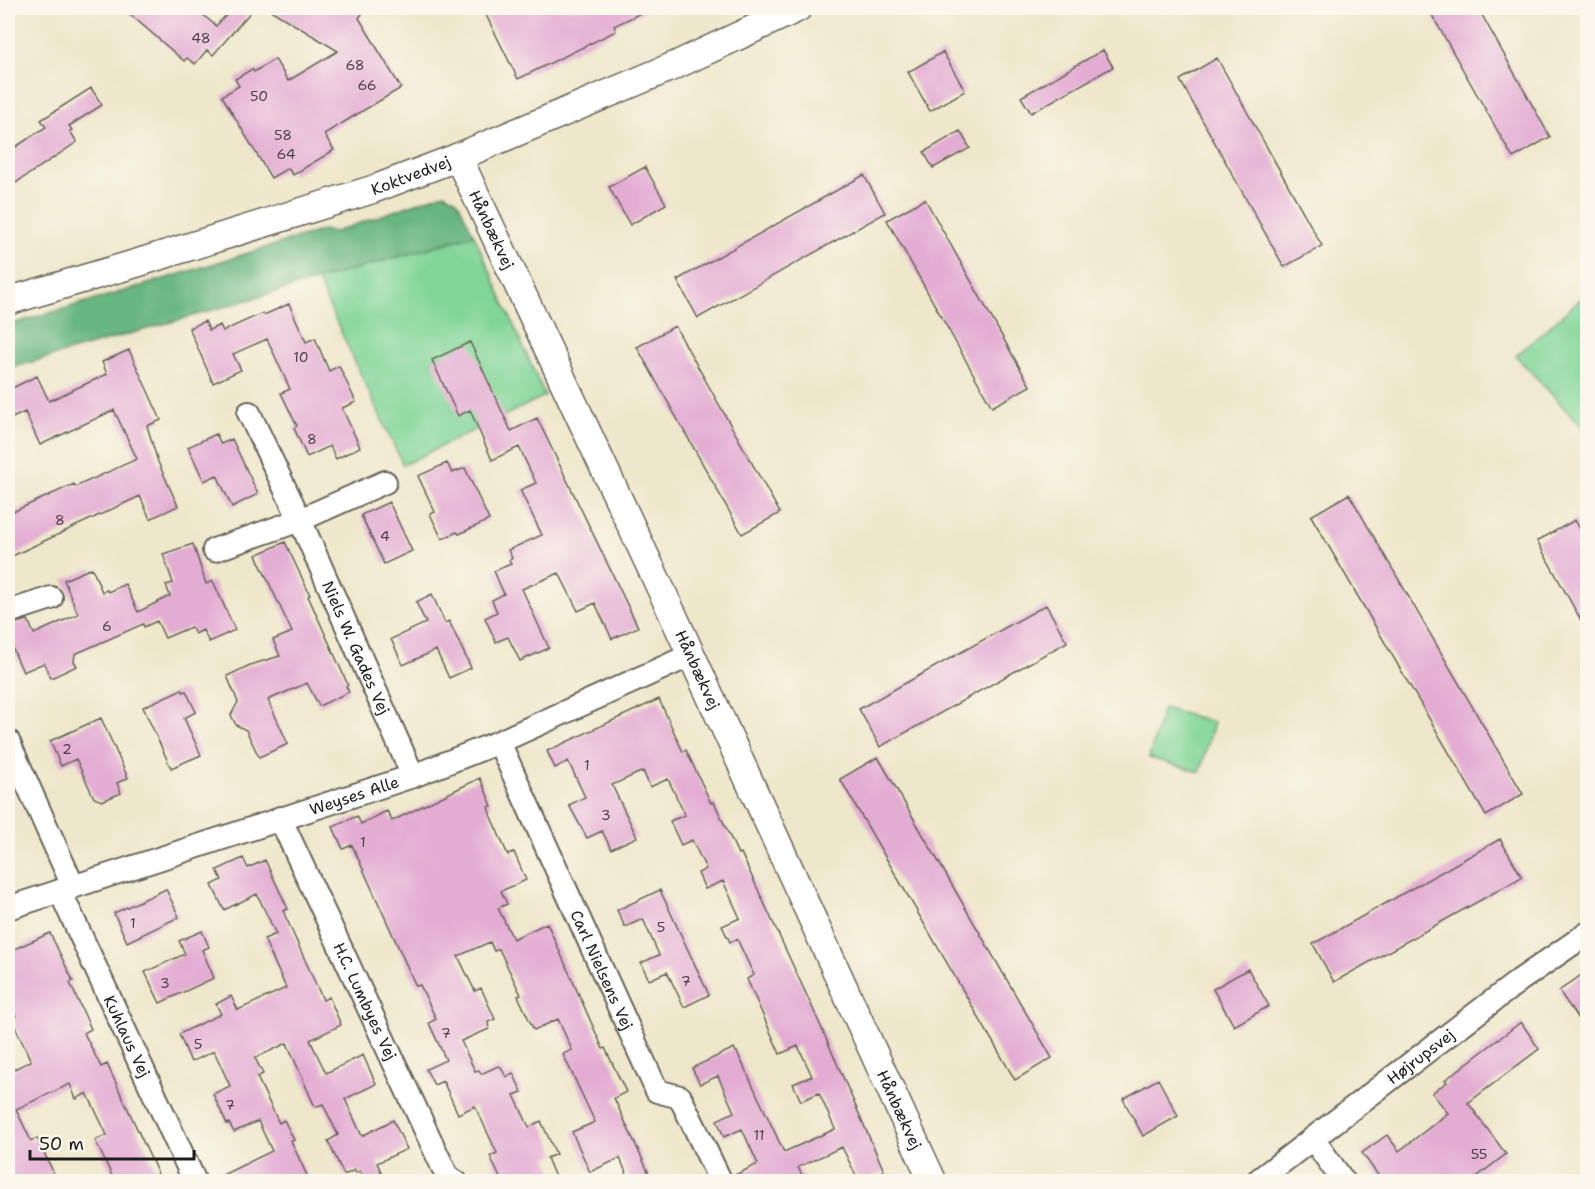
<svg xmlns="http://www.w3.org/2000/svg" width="1595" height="1189" font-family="'Shantell Sans',sans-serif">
  <rect width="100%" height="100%" fill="#fbf7ec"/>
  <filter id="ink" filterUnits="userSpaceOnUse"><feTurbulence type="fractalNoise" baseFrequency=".0167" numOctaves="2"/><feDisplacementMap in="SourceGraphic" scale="12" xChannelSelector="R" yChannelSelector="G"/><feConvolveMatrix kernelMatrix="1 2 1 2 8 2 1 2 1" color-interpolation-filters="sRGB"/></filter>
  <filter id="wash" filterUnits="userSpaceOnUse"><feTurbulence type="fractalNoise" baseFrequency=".008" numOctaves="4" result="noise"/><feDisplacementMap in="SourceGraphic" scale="24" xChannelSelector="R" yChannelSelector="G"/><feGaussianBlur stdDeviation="1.35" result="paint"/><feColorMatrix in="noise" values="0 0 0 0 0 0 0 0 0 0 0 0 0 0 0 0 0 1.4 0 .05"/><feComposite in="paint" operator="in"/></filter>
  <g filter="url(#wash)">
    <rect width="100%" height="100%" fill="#eee7cb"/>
    <path fill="#80d597" stroke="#4e785a" stroke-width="1.5" d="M474,235L545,396L403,465L317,280Z
      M1587,293V432L1516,356Z
      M1163,708L1214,722L1200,772L1149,758Z"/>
    <path fill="#68b680" stroke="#42694e" stroke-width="1.5" d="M444,193L457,200L474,235L8,369V325L138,287L323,230L335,232Z"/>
    <g id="blocks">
      <path fill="#e3acd3" d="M123,8H195L216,26L233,8H254L213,55L207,50L195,64L187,58L184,61Z
        M267,8H366L359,18L401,88L324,134L334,150L293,175L288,168L271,178L222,96L239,86L235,79L252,69L254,72L275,59L288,81L338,51Z
        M501,8H651L614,26L616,31L518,79L486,15Z
        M1428,8H1478L1550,137L1513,158Z
        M1103,50L1113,67L1031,113L1021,97Z
        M943,52L965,91L930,111L908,72Z
        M1217,58L1322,246L1284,267L1180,80Z
        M91,88L102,105L69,126L72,130L70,131L77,142L8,188V152L46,127L41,120Z
        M960,131L970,148L933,168L924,152Z
        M645,167L666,204L630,225L609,187Z
        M864,175L885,213L698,318L677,280Z
        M925,199L1030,386L992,407L887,220Z
        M289,304L306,342L315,338L329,371L339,366L356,402L342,408L360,447L336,459L330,446L307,457L294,428L297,426L281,393L290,389L267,339L233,354L241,370L213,383L189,328L205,321L209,330L220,325L223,331L263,313L264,315Z
        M675,326L780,513L742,534L637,347Z
        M470,342L511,431L537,418L638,627L612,639L595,603L578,611L559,573L522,589L549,648L520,661L508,637L496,642L485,618L497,612L492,600L504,594L494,571L511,564L509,560L512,558L508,550L542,535L520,490L536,483L519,447L492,460L470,410L458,416L432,360Z
        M129,350L161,420L147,426L158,462L178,506L150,519L140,496L8,558V514L74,484L75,487L137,459L114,410L40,445L25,412L8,420V390L37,376L49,401L107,374L102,362Z
        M216,434L221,444L232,439L258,494L232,507L217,475L204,481L188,447Z
        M447,463L452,473L465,468L489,520L459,534L457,532L442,539L430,514L435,512L418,476Z
        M1349,494L1523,794L1486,816L1311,516Z
        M389,502L412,551L384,564L361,515Z
        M1575,520L1587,542V631L1537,541Z
        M285,542L310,595L308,596L348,685L346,686L349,692L319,706L307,683L268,700L288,744L259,757L246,730L236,725L231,715L238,702L227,676L250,665L280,656L273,640L292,632L256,555Z
        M193,544L206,584L213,581L235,630L209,642L203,630L195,634L191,627L165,638L157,621L144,627L143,624L75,654L74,661L77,666L51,678L44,663L23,672L8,638V625L28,620L34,634L78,614L64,580L92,568L102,592L107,590L108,592L125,584L138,612L170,596L166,585L173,583L163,554Z
        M432,594L445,623L449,621L471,668L449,678L436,650L403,665L391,639L426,623L416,602Z
        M1046,605L1067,642L880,747L859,709Z
        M182,689L183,692L186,691L196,712L184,718L201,755L171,768L143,707Z
        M659,699L683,752L686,750L711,803L714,802L738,854L741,853L814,1011L884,1171L861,1182H859L842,1147L798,1167L805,1182H734L733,1176L758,1164L742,1129L724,1137L717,1120L734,1112L718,1076L700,1084L692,1068L734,1048L736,1052H737L784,1152L835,1129L819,1093L801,1101L793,1084L812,1076L798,1046L780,1054L747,979L754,975L737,939L730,942L722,926L740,918L723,881L705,889L698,873L706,869L692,840L681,845L670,821L685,815L668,779L650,787L643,771L612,785L637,837L611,849L602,831L587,838L569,805L585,797L568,761L555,768L547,751Z
        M101,718L128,778L117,783L121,793L102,801L94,798L76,759L61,766L50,741Z
        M878,757L1052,1058L1015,1080L840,779Z
        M480,778L492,806L488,807L491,817L508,855L514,852L526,880L501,891L507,904L498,908L513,939L547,923L603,1049L605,1048L626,1092L614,1098L653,1182H630L620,1158L590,1172L572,1132L595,1122L563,1054L572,1050L558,1019L534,1030L518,996L521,995L499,949L494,951L490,942L458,956L475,991L481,988L495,1019L488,1022L489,1029L461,1041L475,1071L479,1070L481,1074L498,1066L501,1067L506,1077L513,1073L522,1092L514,1095L529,1127L541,1121L556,1154L547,1158L557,1182H502L490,1156L497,1153L475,1106L458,1114L443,1081L434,1085L426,1069L446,1060L429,1023L436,1019L420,985L416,986L352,845L343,849L333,827L357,816L361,824L387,811L392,821Z
        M1500,839L1522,877L1334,982L1313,944Z
        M243,858L248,868L265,860L288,909L283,911L323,1000L329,997L341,1025L310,1040L326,1073L363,1055L376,1084L345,1099L362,1136L393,1120L407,1149L377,1163L383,1176L372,1182H365L360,1171L356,1173L355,1170L344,1175L328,1141L338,1135L323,1104L315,1107L287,1043L255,1058L263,1074L257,1077L279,1123L284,1120L294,1140L291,1141L310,1182H208L272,1151L258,1121L234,1132L229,1123L227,1124L213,1094L230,1086L214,1051L191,1062L179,1034L221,1014L216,1004L231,996L238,1010L286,988L264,939L276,934L257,894L224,910L212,885L222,880L217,870Z
        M166,889L179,917L127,942L114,913Z
        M660,890L709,995L684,1007L667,972L649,980L641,963L659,955L643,919L625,927L617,910Z
        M202,931L209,947L202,950L214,978L160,1003L145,972L185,954L179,941Z
        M50,933L73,981L70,983L91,1029L84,1033L101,1067L107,1064L158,1174L141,1182H115L95,1140L107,1135L87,1093L76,1099L70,1084L16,1109L31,1141L37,1138L55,1176L43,1182H8V1072L31,1061L11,1018L16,1016L8,999V952Z
        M1248,969L1269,1006L1234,1026L1213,989Z
        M1587,971V1032L1559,991Z
        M1521,1022L1539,1049L1468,1103L1506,1154L1470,1182H1383L1362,1153L1387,1135L1399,1151L1448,1113L1432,1093L1447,1082L1445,1080Z
        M1158,1079L1178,1116L1143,1136L1123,1099Z"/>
    </g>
  </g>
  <g filter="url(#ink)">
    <use href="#blocks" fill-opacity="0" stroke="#666359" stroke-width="1.5"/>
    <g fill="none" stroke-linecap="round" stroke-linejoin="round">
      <g stroke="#666359" stroke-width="26">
        <g id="minor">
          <path id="s1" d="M249,413L300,520L413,776"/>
          <path d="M214,550L300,520L385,482"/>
          <path d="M8,612L51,598"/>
          <path d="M8,741L73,886"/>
          <path id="s2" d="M499,742L657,1091L680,1097L721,1182"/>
          <path id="s3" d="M280,818L447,1176L456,1182"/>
          <path id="s4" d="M60,891L195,1182"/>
          <path id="s5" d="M8,908L413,776L499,742L691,655"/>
          <path d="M1313,1139L1344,1182"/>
          <path id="s6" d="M1256,1182L1520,980L1588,933"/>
        </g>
      </g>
      <g stroke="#666359" stroke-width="30">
        <g id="tertiary">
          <path id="s7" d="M458,157L673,615L933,1182"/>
          <path id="s8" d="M8,301L134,264L374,189L458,157L676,65L798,8"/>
        </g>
      </g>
      <use href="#minor" stroke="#fff" stroke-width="22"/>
      <use href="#tertiary" stroke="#fff" stroke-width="27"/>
    </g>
  </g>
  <g text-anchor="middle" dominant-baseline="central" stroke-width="4.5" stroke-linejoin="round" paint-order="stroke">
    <g font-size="14" fill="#4e404a">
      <text x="201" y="38">48</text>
      <text x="355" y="65">68</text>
      <text x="367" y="85">66</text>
      <text x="259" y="96">50</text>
      <text x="283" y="135">58</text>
      <text x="286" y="154">64</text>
      <text x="301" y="357">10</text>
      <text x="312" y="439">8</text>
      <text x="60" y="520">8</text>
      <text x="385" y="536">4</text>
      <text x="107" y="626">6</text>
      <text x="67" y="749">2</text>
      <text x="587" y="765">1</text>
      <text x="606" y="815">3</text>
      <text x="363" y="842">1</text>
      <text x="133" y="923">1</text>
      <text x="661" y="927">5</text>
      <text x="686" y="981">7</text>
      <text x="165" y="983">3</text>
      <text x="446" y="1033">7</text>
      <text x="198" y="1044">5</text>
      <text x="230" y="1105">7</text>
      <text x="759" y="1135">11</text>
      <text x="1479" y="1154">55</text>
    </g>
    <g font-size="16" fill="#1c1c1c" stroke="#fbf7ec">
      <text stroke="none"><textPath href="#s8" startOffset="422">Koktvedvej</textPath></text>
      <text stroke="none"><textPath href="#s7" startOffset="80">Hånbækvej</textPath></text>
      <text stroke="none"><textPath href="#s1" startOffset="258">Niels W. Gades Vej</textPath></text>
      <text stroke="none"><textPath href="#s7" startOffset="566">Hånbækvej</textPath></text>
      <text stroke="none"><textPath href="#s5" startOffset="364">Weyses Alle</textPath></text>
      <text stroke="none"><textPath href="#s2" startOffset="250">Carl Nielsens Vej</textPath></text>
      <text stroke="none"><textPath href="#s3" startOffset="202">H.C. Lumbyes Vej</textPath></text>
      <text stroke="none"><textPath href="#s4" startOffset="160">Kuhlaus Vej</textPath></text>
      <text stroke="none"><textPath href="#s6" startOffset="207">Højrupsvej</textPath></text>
      <text stroke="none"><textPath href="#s7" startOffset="1050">Hånbækvej</textPath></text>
    </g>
  </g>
  <rect width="1595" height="1189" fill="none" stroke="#fbf7ec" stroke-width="30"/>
  <path d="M30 1150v9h164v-9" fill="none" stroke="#1c1c1c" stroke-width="3"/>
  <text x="39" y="1150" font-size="18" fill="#1c1c1c" stroke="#fbf7ec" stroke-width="4.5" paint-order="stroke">50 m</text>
</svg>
